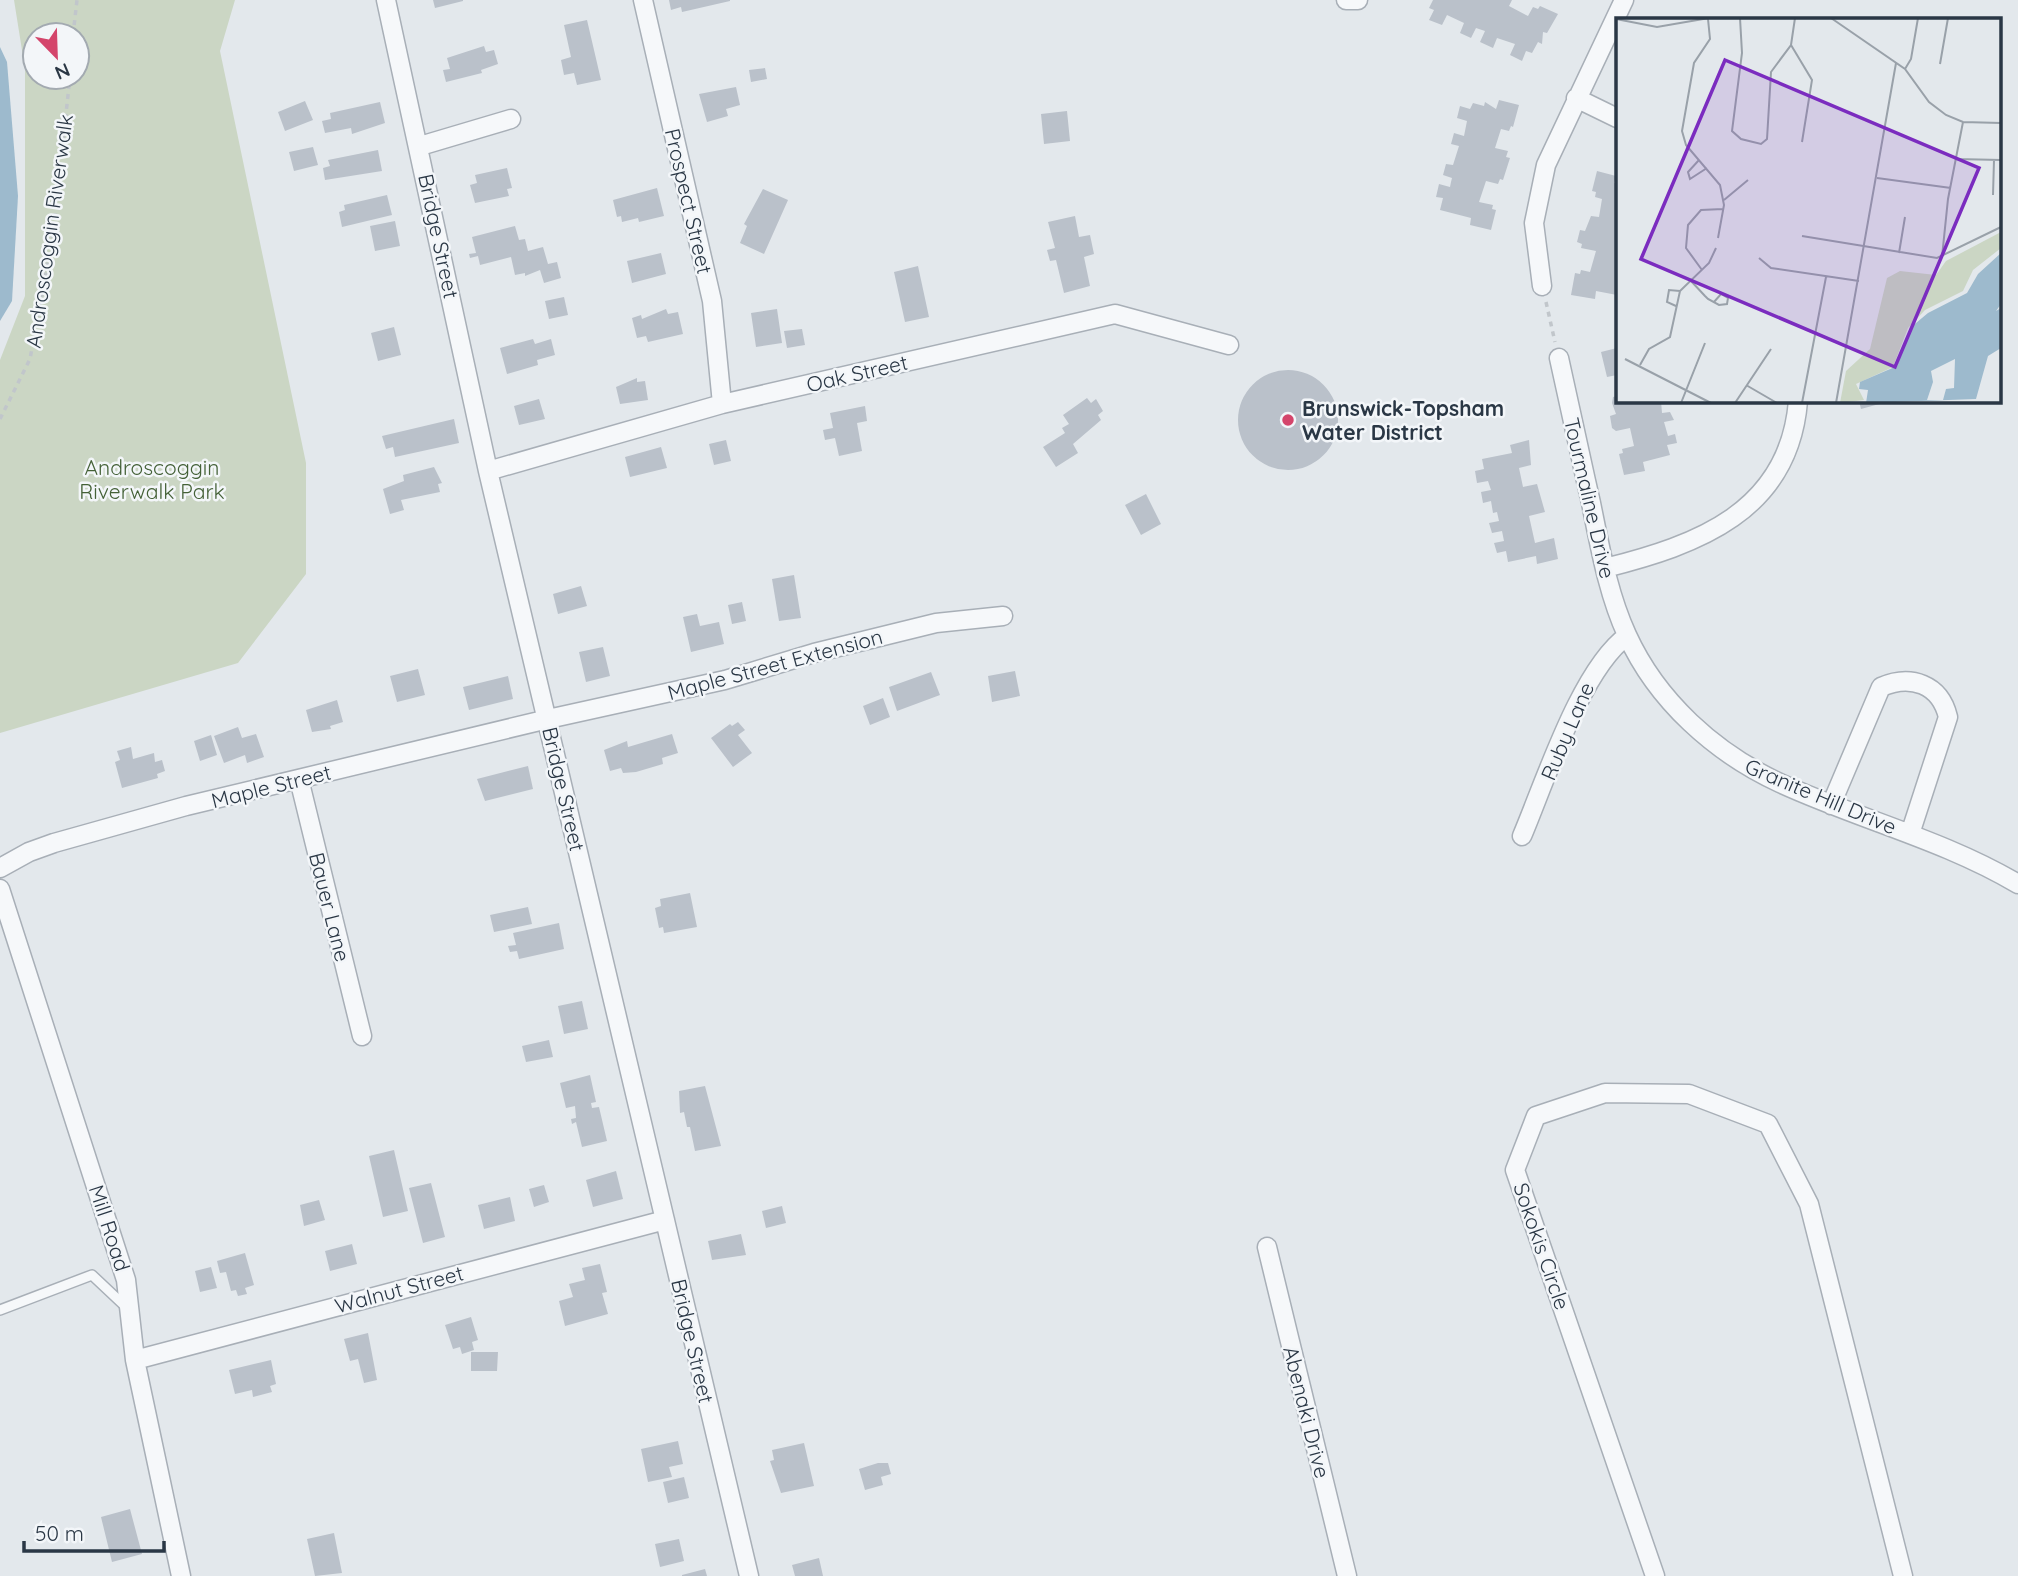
<svg xmlns="http://www.w3.org/2000/svg" width="2018" height="1576" font-family="Quicksand,sans-serif">
  <rect width="100%" height="100%" fill="#e3e8ec"/>
  <path fill="#cbd6c4" fill-rule="evenodd" d="M14,0H235L220,51L306,463V574L238,663L0,733V360L25,296V69ZM35,35H77V77H35Z"/>
  <path fill="#9dbacd" d="M0,47L7,62L18,196L12,301L0,321Z"/>
  <path fill="#bac1ca" d="M433,0H463V1L435,8Z
    M669,0H730V1L682,12L681,7L671,10Z
    M1433,0H1512L1509,6L1528,16L1533,7L1538,9L1540,6L1558,14L1547,33L1543,32L1542,44L1538,42L1532,53L1526,51L1522,61L1510,55L1515,44L1497,38L1493,48L1480,42L1485,31L1476,28L1471,38L1460,33L1464,23L1447,15L1442,25L1429,20L1434,10L1429,8Z
    M587,20L601,80L577,85L574,73L564,75L561,60L571,57L564,25Z
    M484,46L486,52L494,50L498,64L481,70L482,73L446,82L443,70L450,69L447,58Z
    M765,68L767,79L751,82L749,70Z
    M736,87L740,105L726,109L728,116L707,122L699,94Z
    M1499,100L1519,105L1513,127L1511,126L1509,131L1501,129L1495,148L1508,151L1506,157L1510,158L1503,180L1500,179L1498,184L1486,181L1479,202L1493,205L1492,209L1496,210L1491,230L1470,225L1471,218L1440,210L1443,198L1436,197L1439,184L1450,187L1451,182L1452,178L1443,175L1446,164L1453,165L1459,146L1451,144L1454,133L1464,136L1467,121L1457,118L1460,106L1470,109L1473,103L1484,106L1485,102L1496,109Z
    M305,101L313,120L285,131L278,112Z
    M380,102L385,123L352,134L351,128L325,133L322,121L331,119L330,113Z
    M1067,111L1070,141L1044,144L1041,114Z
    M313,147L318,165L294,171L289,152Z
    M378,150L382,171L325,180L323,168L330,166L328,160Z
    M507,168L512,188L507,189L509,196L475,203L470,185L477,183L475,175Z
    M1597,171L1616,176L1614,183L1617,184V295L1596,291L1595,299L1571,295L1575,273L1580,274L1581,270L1590,272L1596,251L1581,248L1582,244L1577,242L1580,230L1585,231L1591,216L1599,217L1602,199L1595,197L1596,192L1592,191Z
    M657,188L664,216L639,222L638,218L622,222L621,216L617,217L613,200Z
    M763,189L788,200L764,254L740,243L747,226L744,224Z
    M387,195L392,215L342,227L339,212L345,210L344,205Z
    M1075,216L1079,237L1090,235L1094,254L1084,257L1090,286L1064,293L1056,260L1050,261L1047,250L1055,248L1048,222Z
    M395,221L400,246L375,251L370,226Z
    M515,226L519,240L525,239L528,251L543,247L548,264L557,262L561,278L544,283L540,270L525,276V273L515,275L511,257L480,265L478,256L470,258L469,254L476,253L472,237Z
    M661,253L666,274L632,283L627,261Z
    M918,266L929,317L905,322L894,272Z
    M564,297L568,315L549,319L545,301Z
    M666,309L668,314L678,312L683,334L648,342L646,336L637,338L632,318L641,315L642,319Z
    M777,309L782,343L756,347L751,313Z
    M394,327L401,355L378,361L371,333Z
    M802,329L805,345L787,348L784,331Z
    M533,339L535,344L551,339L555,355L537,360L538,365L507,374L500,348Z
    M1617,348V375L1607,377L1601,352Z
    M1238 420a50 50 0 1 1 100 0a50 50 0 1 1-100 0Z
    M637,378V382L645,381L648,400L620,404L616,387Z
    M1617,396V401H1661L1662,413L1670,412L1674,420L1664,422L1668,436L1675,434L1677,443L1667,445L1670,455L1643,462L1645,471L1624,475L1619,454L1623,453L1622,449L1634,446L1630,428L1616,431L1612,428L1610,416L1616,414L1612,403L1613,397Z
    M1087,398L1091,403L1096,399L1103,411L1098,415L1101,420L1073,444L1078,453L1056,467L1043,447L1065,433L1062,428L1069,424L1063,415Z
    M539,399L545,419L519,425L514,406Z
    M1859,401H1883V403L1861,409Z
    M865,406L867,421L857,423L862,451L839,456L835,438L825,440L823,430L833,428L830,413Z
    M454,419L459,443L395,457L393,447L386,449L382,436Z
    M726,440L731,461L714,465L709,444Z
    M1529,440L1531,465L1519,468L1523,487L1537,484L1545,512L1529,516L1535,543L1554,538L1558,559L1537,564L1536,556L1508,562L1506,551L1497,553L1494,543L1504,541L1502,531L1492,533L1489,523L1499,521L1497,512L1493,513L1491,501L1483,503L1481,492L1491,490L1488,481L1477,483L1475,471L1484,469L1482,459L1512,453L1510,445Z
    M661,447L667,468L630,477L625,457Z
    M434,467L442,483L438,484L440,492L401,500L404,510L390,514L383,489L404,481L403,475Z
    M1146,494L1161,524L1141,535L1125,505Z
    M794,575L801,618L779,621L772,579Z
    M581,586L587,606L558,614L553,594Z
    M742,602L746,621L732,624L728,605Z
    M697,614L700,626L719,622L724,644L691,652L683,617Z
    M603,647L610,676L586,682L579,652Z
    M418,669L425,695L397,702L390,676Z
    M1015,671L1020,696L992,702L988,676Z
    M931,672L940,695L897,711L889,687Z
    M508,676L513,699L469,710L463,687Z
    M883,698L890,717L870,725L863,706Z
    M337,700L343,722L330,726L331,729L312,732L306,710Z
    M738,722L745,730L738,735L752,753L733,767L711,738L730,724L732,726Z
    M238,727L242,738L256,734L264,757L247,763L245,755L224,763L214,736Z
    M672,734L678,753L662,758L663,764L636,772L623,773L621,768L610,771L604,750L627,741L628,747Z
    M211,735L217,755L200,761L194,741Z
    M131,747L133,759L154,753L155,762L162,760L165,771L157,774L158,778L122,788L115,762L120,760L117,751Z
    M528,766L533,789L485,801L477,779Z
    M690,893L697,927L664,933L663,927L659,928L655,908L661,906L660,899Z
    M528,907L532,924L494,932L490,915Z
    M559,923L564,949L519,959L517,951L510,952L508,946L516,945L513,933Z
    M582,1001L588,1029L564,1034L558,1006Z
    M549,1040L553,1057L526,1062L522,1046Z
    M590,1075L596,1102L591,1103L592,1108L599,1107L607,1141L582,1147L576,1122L572,1124L571,1119L576,1118L575,1106L566,1108L560,1083Z
    M705,1086L721,1146L695,1151L690,1127H687L684,1112L680,1113L679,1091Z
    M394,1150L408,1211L383,1217L369,1156Z
    M616,1171L623,1199L593,1207L586,1180Z
    M431,1183L445,1237L423,1243L409,1188Z
    M544,1185L549,1202L534,1207L529,1189Z
    M510,1197L515,1221L484,1229L478,1205Z
    M319,1200L325,1220L304,1226L300,1205Z
    M782,1206L786,1223L766,1228L762,1211Z
    M741,1234L746,1255L712,1260L708,1241Z
    M352,1244L357,1264L330,1271L325,1251Z
    M245,1253L254,1285L245,1288L247,1294L238,1296L236,1290L231,1291L226,1272L220,1273L217,1261Z
    M600,1264L607,1292L602,1293L608,1314L565,1326L559,1301L573,1297L569,1284L585,1280L582,1268Z
    M211,1267L217,1288L200,1292L195,1271Z
    M471,1317L478,1340L472,1342L474,1350L462,1354L460,1347L453,1349L445,1325Z
    M368,1333L377,1380L364,1383L358,1359L350,1361L344,1339Z
    M471,1352H498L497,1371H471Z
    M271,1360L276,1384L270,1386L272,1392L253,1397L252,1390L235,1394L229,1370Z
    M678,1441L683,1464L669,1467L672,1477L648,1482L641,1449Z
    M804,1443L814,1486L781,1493L770,1461L774,1460L772,1450Z
    M878,1463H888L891,1474L881,1477L883,1485L865,1490L859,1469Z
    M684,1477L689,1498L668,1503L663,1482Z
    M130,1509L142,1554L112,1562L101,1517Z
    M334,1533L342,1573L315,1576L307,1539Z
    M679,1539L684,1561L660,1567L655,1544Z
    M819,1558L823,1576H795L792,1565Z
    M705,1569L707,1576H682V1575Z"/>
  <g fill="none" stroke-linecap="round" stroke-linejoin="round">
    <g stroke="#a8afb7" stroke-width="12">
      <path id="lane" d="M0,1310L92,1275L126,1307"/>
    </g>
    <g stroke="#a8afb7" stroke-width="21">
      <path id="street" d="M386,0L488,471L749,1576
        M643,0L712,301L722,404
        M1346,0H1358
        M1576,98L1617,118
        M420,146L511,119
        M1542,286L1534,223L1546,165L1624,0
        M1559,358C1570,407 1580,455 1591,503C1600,547 1608,594 1627,635C1657,701 1715,753 1780,783C1858,819 1944,840 2018,884
        M488,471L722,404L1115,314L1229,345
        M1605,568C1697,545 1789,512 1798,401
        M299,779L362,1036
        M1831,805L1881,687C1911,674 1940,684 1948,717L1910,834
        M1522,836C1545,782 1581,669 1627,636
        M0,868L29,852L54,843L186,806L548,719L725,680L814,653L936,623L1003,616
        M0,889L126,1280L135,1360L181,1576
        M1267,1247L1347,1576
        M135,1360L665,1220
        M1655,1576L1515,1170L1536,1116L1605,1093L1689,1094L1768,1124L1809,1204L1903,1576"/>
    </g>
    <path stroke="#c1c6cb" stroke-width="3.5" stroke-dasharray="5 5" stroke-linecap="butt" d="M73,35L77,0
      M1546,302L1555,342
      M0,419L30,359L53,233L70,77"/>
    <use href="#lane" stroke="#f6f8fa" stroke-width="9"/>
    <use href="#street" stroke="#f6f8fa" stroke-width="18"/>
  </g>
  <circle fill="#d4456b" stroke="#f3f6f9" stroke-width="2.5" cx="1288" cy="420" r="7"/>
  <g text-anchor="middle" dominant-baseline="central" stroke-width="5" stroke-linejoin="round" paint-order="stroke">
    <g font-size="21" fill="#2a3745" stroke="#f3f6f9">
      <text transform="translate(689 201) rotate(77)">Prospect Street</text>
      <text transform="translate(49 231) rotate(-82)">Androscoggin Riverwalk</text>
      <text transform="translate(439 236) rotate(78)">Bridge Street</text>
      <text transform="translate(857 373) rotate(-13)">Oak Street</text>
      <text transform="translate(1590 498) rotate(77)">Tourmaline Drive</text>
      <text transform="translate(775 664) rotate(-15)">Maple Street Extension</text>
      <text transform="translate(1567 731) rotate(-67)">Ruby Lane</text>
      <text transform="translate(271 786) rotate(-14)">Maple Street</text>
      <text transform="translate(564 789) rotate(77)">Bridge Street</text>
      <text transform="translate(1821 796) rotate(23)">Granite Hill Drive</text>
      <text transform="translate(330 907) rotate(76)">Bauer Lane</text>
      <text transform="translate(110 1228) rotate(72)">Mill Road</text>
      <text transform="translate(1542 1246) rotate(71)">Sokokis Circle</text>
      <text transform="translate(399 1289) rotate(-15)">Walnut Street</text>
      <text transform="translate(693 1341) rotate(77)">Bridge Street</text>
      <text transform="translate(1307 1412) rotate(76)">Abenaki Drive</text>
    </g>
    <g font-size="21" font-weight="bold" fill="#2a3745" stroke="#f3f6f9" text-anchor="start">
      <text x="1302" y="408">Brunswick-Topsham<tspan x="1302" dy="24">Water District</tspan></text>
    </g>
    <g font-size="21" fill="#446137" stroke="#f3f6f9">
      <text x="152" y="467">Androscoggin<tspan x="152" dy="24">Riverwalk Park</tspan></text>
    </g>
  </g>
  <g transform="translate(1616 18)">
    <rect width="385" height="385" fill="#e3e8ec"/>
    <path d="M385,214V230L357,252L347,273L309,292L292,310L277,349L240,366L248,382L224,385L230,353L254,331L271,260L284,253L320,257L330,243Z" fill="#cbd6c4"/>
    <path d="M385,235V286L380,293L385,290V330L372,338L360,381L250,385L252,372L243,371L244,364L281,348L294,310L312,295L351,275L362,256ZM339,341L338,370L330,371L327,382H311L317,364L315,353Z" fill="#9dbacd" fill-rule="evenodd"/>
    <path fill="none" stroke="#99a1a9" stroke-width="2" d="M124,0L126,35L116,113L125,121L145,126L151,121L155,54L175,27L179,0M215,0L289,51L313,84L330,97L347,104L385,105M0,1L41,9L93,0M92,1L94,21L78,45L66,113L70,127L104,167L108,187L102,220M175,27L196,62L186,124M324,46L332,0M289,51L295,41L302,0M340,141L385,142M83,142L72,154L74,161L91,150M261,160L335,170M377,177L378,142M108,182L132,162M186,218L321,240L385,209M283,235L289,199M326,239L332,181L347,104M143,240L155,250L243,263M86,252L70,230L72,207L85,192L107,191M75,263L89,278L92,281L103,287L111,286L112,280L105,276L98,284M60,288L51,284L53,272L64,273M9,341L95,385M24,347L33,331L54,319L64,273L93,245L100,230M130,367L161,385M65,385L89,325M119,385L155,331M186,385L210,259M220,385L280,45"/>
    <path fill="#7b2cbf" fill-opacity="0.15" stroke="#7b2cbf" stroke-width="3.5" d="M109,42L363,150L279,349L25,241Z"/>
    <rect width="385" height="385" fill="none" stroke="#2a3745" stroke-width="3.5"/>
  </g>
  <g transform="translate(56 56) rotate(157)"><circle r="33" fill="#f3f6f9" stroke="#a3aab1" stroke-width="2"/>
  <path d="M0-5L12 26L0 18L-12 26Z" fill="#d4456b"/>
  <text y="-10" font-size="19" font-weight="bold" text-anchor="middle" fill="#2a3745">N</text>
  </g>
  <path d="M24 1541v10h140v-10" fill="none" stroke="#2a3745" stroke-width="3.5"/>
  <text x="35" y="1541" font-size="21" fill="#2a3745" stroke="#f3f6f9" stroke-width="5" paint-order="stroke">50 m</text>
</svg>
